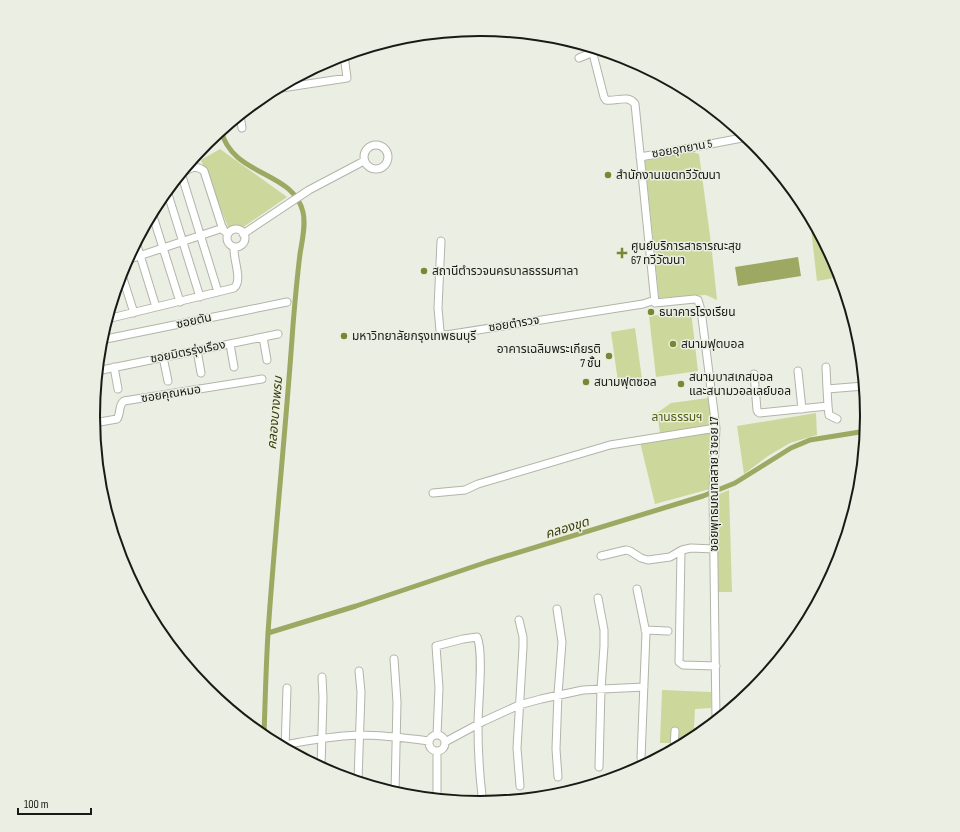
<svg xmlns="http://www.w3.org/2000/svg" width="960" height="832" font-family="'Sofia Sans Condensed','Noto Sans Thai',sans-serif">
  <rect width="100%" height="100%" fill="#ebeee2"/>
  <path fill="#ccd79b" d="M220,149L287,197L242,228L228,227L201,160Z
    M692,152L699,154L711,243L717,300L706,295L659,298L645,161Z
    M816,228L838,268L840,277L817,281L811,229Z
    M691,311L698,371L656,377L649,316Z
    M635,328L642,379L618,382L611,332Z
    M708,398L712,425L660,433L657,413L671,403Z
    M816,413L817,435L790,443L768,456L744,474L737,426Z
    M713,432L710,489L655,504L640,442Z
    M729,490L732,592H717V495Z
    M662,690L711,692V708L695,709L694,728H707L695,738L672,750V743H660Z"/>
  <path fill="#9da963" d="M798,257L801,276L738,286L735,267Z"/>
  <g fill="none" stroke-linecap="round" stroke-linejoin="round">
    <path stroke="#9da963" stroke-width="5" d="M221,130C232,177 293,170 303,212C306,225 302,241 300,254C297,278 295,301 293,325C286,428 275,530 268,633C266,667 265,702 264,737
      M268,633L356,606L487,562L703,496L735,483L791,448L810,440L866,431"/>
    <g stroke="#b2b4a9" stroke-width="9">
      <path id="minor" d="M579,58L591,53L593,54L604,97L606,100C616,102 628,94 635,104L655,303L695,299L698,300L701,310L716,428L713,490L716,720
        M275,89L347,78L344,55
        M240,115L242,128
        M364 157a12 12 0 1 1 24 0a12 12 0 1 1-24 0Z
        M640,157L669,152L747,137
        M181,173L218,292
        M181,173C189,169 196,164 204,171L223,230L228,234
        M167,191L200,297
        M152,213L180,302
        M227 238a9 9 0 1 1 18 0a9 9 0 1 1-18 0Z
        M243,234L309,190L364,161
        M441,241L438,308L440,331L441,334L446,335L643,304L655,300
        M136,242L156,307
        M127,260L223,228
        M121,272L134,313
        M107,319L234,288C243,280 233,260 234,247
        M263,337L267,360
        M101,340L287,302
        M230,344L234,367
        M197,350L201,373
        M163,357L168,381
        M114,367L118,389
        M826,367L827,389
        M97,371L278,334
        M798,371L802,409
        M754,374L757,410L758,412L760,413L828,406L827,389L864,386
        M828,406L829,415L837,419
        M94,423L117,419C121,414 118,405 124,401L262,379
        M433,493L465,490L478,484L610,445L716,428
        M681,551L679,662L683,665L716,666
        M601,556L626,550L630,551L641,558L648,560L670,557L682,550L691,548L714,549
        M637,589L646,633L641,758
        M598,598L604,630V646L601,689L599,767
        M557,609L562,642L558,694L556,749L558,777
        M519,620L523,637V647L517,748L520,786
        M645,630L668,631
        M394,659L397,702L395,793
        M437,735L439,688L436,646L463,639L477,637C484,652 478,705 478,724C478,748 479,771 482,795
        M429 743a8 8 0 1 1 16 0a8 8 0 1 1-16 0Z
        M445,742L484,721L519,705L541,699L583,690L644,687
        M285,745C310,740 334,736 359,735C382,735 406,738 429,741
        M285,749L287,688
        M674,749L675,731
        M321,767L323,698L322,677
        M358,781L361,692L359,671
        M437,799V751"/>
    </g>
    <use href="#minor" stroke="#fff" stroke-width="7"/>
  </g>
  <g fill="#7b8634" stroke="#ebeee2" stroke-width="1.5">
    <circle cx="608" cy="175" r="4"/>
    <path d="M620 247h4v4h4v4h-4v4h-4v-4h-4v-4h4z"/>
    <circle cx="424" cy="271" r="4"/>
    <circle cx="651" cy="312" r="4"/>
    <circle cx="344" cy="336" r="4"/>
    <circle cx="673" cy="344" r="4"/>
    <circle cx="609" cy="356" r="4"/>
    <circle cx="586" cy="382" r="4"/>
    <circle cx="681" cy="384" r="4"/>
  </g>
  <g text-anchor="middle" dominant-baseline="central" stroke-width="3" stroke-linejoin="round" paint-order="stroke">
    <g font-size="12" fill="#191a16" stroke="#ebeee2">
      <text transform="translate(682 149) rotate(-10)">ซอยอุทยาน 5</text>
      <text transform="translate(194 321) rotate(-12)">ซอยตัน</text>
      <text transform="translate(514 324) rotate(-9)">ซอยตำรวจ</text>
      <text transform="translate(188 352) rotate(-11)">ซอยมิตรรุ่งเรือง</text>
      <text transform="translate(171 394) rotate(-9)">ซอยคุณหมอ</text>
      <text transform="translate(714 484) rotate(-90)">ซอยพุทธมณฑลสาย 3 ซอย 17</text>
    </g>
    <g font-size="12" fill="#191a16" stroke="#ebeee2" text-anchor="start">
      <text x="616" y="175">สำนักงานเขตทวีวัฒนา</text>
      <text x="631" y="246">ศูนย์บริการสาธารณะสุข<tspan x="631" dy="14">67 ทวีวัฒนา</tspan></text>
      <text x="432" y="271">สถานีตำรวจนครบาลธรรมศาลา</text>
      <text x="659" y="312">ธนาคารโรงเรียน</text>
      <text x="352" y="336">มหาวิทยาลัยกรุงเทพธนบุรี</text>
      <text x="681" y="344">สนามฟุตบอล</text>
      <text x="601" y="349" text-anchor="end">อาคารเฉลิมพระเกียรติ<tspan x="601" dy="14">7 ชั้น</tspan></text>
      <text x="689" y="377">สนามบาสเกสบอล<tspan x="689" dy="14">และสนามวอลเลย์บอล</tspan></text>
      <text x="594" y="382">สนามฟุตซอล</text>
    </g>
    <g font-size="12" fill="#525c09" stroke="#ebeee2">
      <text x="677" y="417">ลานธรรมฯ</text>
    </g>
    <g font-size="13" font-style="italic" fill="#363c05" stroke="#ebeee2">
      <text transform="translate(275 413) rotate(-85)">คลองบางพรม</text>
      <text transform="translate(567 528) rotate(-17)">คลองขุด</text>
    </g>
  </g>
  <path d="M0 0H960V832H0ZM100 416a380 380 0 1 1 760 0a380 380 0 1 1-760 0Z" fill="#ebeee2" fill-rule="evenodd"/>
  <path fill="none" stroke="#191a16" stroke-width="2" d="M100 416a380 380 0 1 1 760 0a380 380 0 1 1-760 0Z"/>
  <path d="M18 808v6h73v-6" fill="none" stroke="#191a16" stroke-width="2"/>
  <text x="24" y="808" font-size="12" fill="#191a16" stroke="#ebeee2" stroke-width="3" paint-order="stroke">100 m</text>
</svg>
